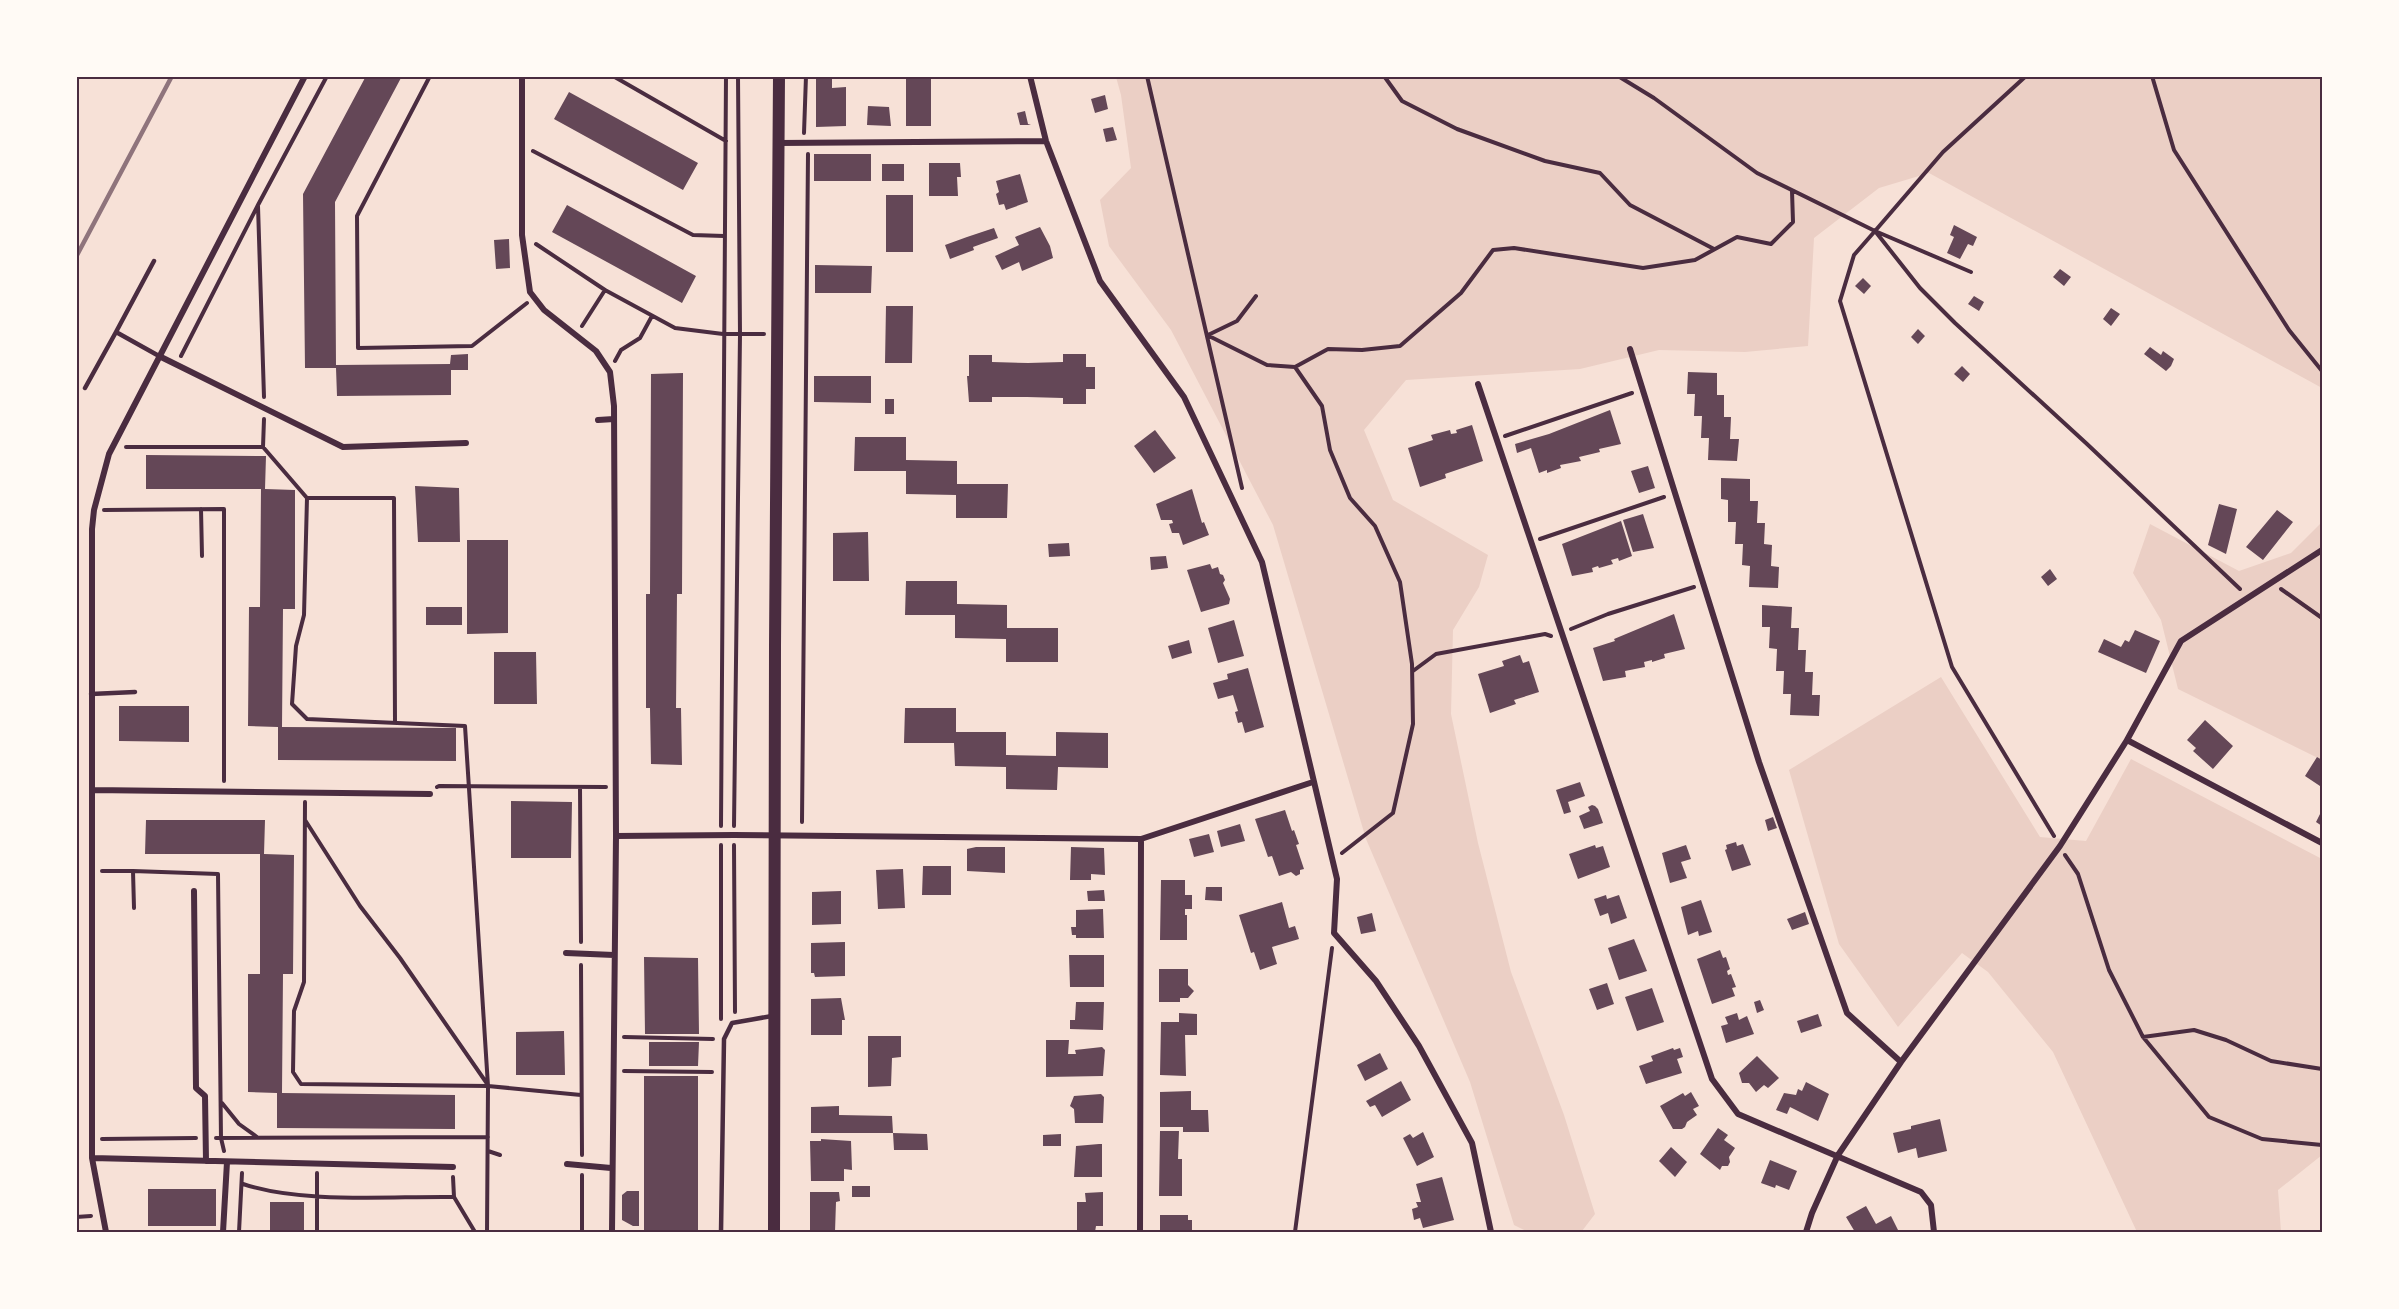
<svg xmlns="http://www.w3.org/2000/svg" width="2399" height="1309" font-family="'Varela Round',sans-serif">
  <rect width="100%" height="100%" fill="#f7e1d7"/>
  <path fill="#ebcfc5" d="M1116,77H2322V388L1929,173L1879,188L1814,238L1808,346L1745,352L1659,350L1580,369L1406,380L1364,430L1393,500L1488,555L1479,587L1453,630L1451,714L1478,843L1511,972L1564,1115L1595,1214L1582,1231L1578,1232H1528L1514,1225L1470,1082L1366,839L1273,525L1171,330L1109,246L1100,200L1131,168L1121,95Z
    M2322,522V760L2178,689L2161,620L2133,573L2150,524L2239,571L2291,553Z
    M1941,677L2040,837L2086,841L2131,759L2322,859V1155L2278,1190L2281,1232H2137L2053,1052L1988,972L1962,953L1898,1027L1839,944L1789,770Z"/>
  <path fill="#644757" d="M366,76H402L335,202L336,365L450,364L451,355L468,354V370H451V395L337,396L336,368H305L303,194Z
    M816,76H832V88L846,87V126L816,127Z
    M906,76H931V126H906Z
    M569,92L698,163L683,190L554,119Z
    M1105,95L1108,109L1095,113L1091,99Z
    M868,106L889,107L891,126L867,125Z
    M1025,111L1028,124L1031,125H1020L1017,113Z
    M1113,127L1117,140L1106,142L1103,129Z
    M814,154H871V181H814Z
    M929,163H960L961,177H957L958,196H929Z
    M882,164H904V181H882Z
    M1020,174L1028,202L1006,210L1004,204L999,205L996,194L999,192L996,181Z
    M886,195H913V252H886Z
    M567,205L696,276L682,303L552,232Z
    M1954,225L1977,237L1973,246L1968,244L1960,259L1947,253L1954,237L1950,235Z
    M1040,227L1050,246L1053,258L1022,271L1019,262L1002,270L995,256L1019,245L1015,237Z
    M994,228L998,238L973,247L974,250L950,259L945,245L967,237L973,247L967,237Z
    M509,239L510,268L496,269L494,240Z
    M815,265L872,266L871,293H815Z
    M2060,269L2071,277L2064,286L2053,277Z
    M1863,278L1871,286L1864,294L1855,286Z
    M1974,296L1984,302L1979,311L1968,304Z
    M886,306H913L912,363H885Z
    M2111,308L2120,314L2111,326L2103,319Z
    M1918,329L1925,336L1918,344L1911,337Z
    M2150,347L2161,355L2163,351L2174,359L2171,366L2166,371L2144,354Z
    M1063,354H1086V367H1095V389H1086V404H1063V398L1027,397H992V402H969L967,376H969V355H992V362L1028,363L1063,362Z
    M1962,366L1970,374L1963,382L1954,374Z
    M1688,372L1717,373V395H1724V417H1731L1730,439H1739L1737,461L1708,460L1709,438H1701L1702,416H1694L1695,394H1687Z
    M683,373L682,594H677L676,708H681L682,765L651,764L650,708H646V594H650L651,374Z
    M814,376H871V403L814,402Z
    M885,399H894V414H885Z
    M1610,410L1621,444L1599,449L1600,452L1579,457L1581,461L1560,465L1561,468L1547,473V470L1539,473L1531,448L1517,453L1515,444L1549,434Z
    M1472,425L1483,461L1445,474L1446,478L1420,487L1408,448L1433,440L1431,435L1450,430L1451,434L1457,433L1456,430Z
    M1155,430L1176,458L1154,473L1134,446Z
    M855,437H906V460L957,461V484H1008L1007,518H956V495L906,494V471H854Z
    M146,455L266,456L265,489L295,490V609H283L282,727L456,728V761L278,760V727L248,726L249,607H260L261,489H146Z
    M1648,466L1655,488L1639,493L1631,471Z
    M1721,478L1750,479V501H1758L1757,523H1765L1764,544L1772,545L1771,566L1779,567L1778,588L1749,587L1750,566L1742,565L1743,544H1735L1736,522H1728V500L1721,499Z
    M415,486L459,488L460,542H418Z
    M1192,489L1202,523L1204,522L1209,535L1183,545L1179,533H1172L1169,524L1173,523L1172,520H1161L1156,504Z
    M2219,504L2237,509L2226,554L2208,545Z
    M2277,510L2293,522L2263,560L2246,547Z
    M1643,514L1654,548L1633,552L1623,520Z
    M1621,521L1632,556L1619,561L1618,558L1611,560L1613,564L1599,568L1598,566L1592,568L1593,572L1572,576L1562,544Z
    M868,532L869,581H833V533Z
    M467,540H508V633L467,634Z
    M1069,543L1070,556L1049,557L1048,544Z
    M1166,556L1168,568L1151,570L1150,557Z
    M1210,564L1212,569L1218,567L1220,574L1223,575L1225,580L1223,583L1230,599L1229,604L1201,612L1187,570Z
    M2050,569L2057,579L2048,586L2041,577Z
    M906,581H957V604L1007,605V628H1058V662H1006V639L955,638V615H905Z
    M1762,605L1792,607L1791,628H1799L1798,650H1806L1805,672H1813L1812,695H1820L1819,716L1790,715L1791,694H1783L1784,671H1776L1777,649L1769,648L1770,627H1762Z
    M426,607H462V625H426Z
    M1674,614L1685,649L1664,654L1665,658L1652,662V660L1644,662L1645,667L1625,671L1626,677L1603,681L1593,648L1615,641L1614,639Z
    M1234,620L1244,656L1218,663L1208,628Z
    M2135,630L2160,641L2146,673L2098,652L2104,639L2121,647L2125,640L2129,642Z
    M1189,640L1192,653L1172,659L1168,646Z
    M494,652H536L537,704H494Z
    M1520,655L1523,663L1529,661L1539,692L1514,700L1516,704L1490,713L1478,674L1504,666L1502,661Z
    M1248,668L1264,727L1245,733L1242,722L1238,723L1235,712L1238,711L1233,695L1218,699L1213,683L1228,679L1227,674Z
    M119,706H189V742L119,741Z
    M905,708H956V732H1006V755L1056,756V732L1108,733V768L1058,767L1057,790L1006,789V767L955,766L954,743H904Z
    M2205,720L2233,746L2213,769L2193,751L2196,748L2187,740Z
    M2317,757L2322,760V782L2320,786L2305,776Z
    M1580,782L1585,796L1568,802L1571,812L1564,814L1556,790Z
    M511,801L572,802L571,858H511Z
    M1592,805L1595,806L1598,809L1603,823L1584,829L1579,816L1590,811L1588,807Z
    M1285,810L1292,831L1294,830L1299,844L1296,845L1304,869L1300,870V874L1296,876L1291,872L1279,876L1272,856L1268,857L1255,819Z
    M2322,810V826L2316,822Z
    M1773,817L1777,828L1768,831L1765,820Z
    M146,820H265L264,854L294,855L293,974H283L282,1093L455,1095V1129L277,1128V1093L248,1092V974H260V854H145Z
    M1240,824L1245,841L1221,847L1217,831Z
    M1209,834L1214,852L1194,857L1189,839Z
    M1736,842L1737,846L1743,844L1751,865L1732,871L1725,850L1727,849L1726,845Z
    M1595,845L1596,848L1603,846L1610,867L1578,879L1569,854Z
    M1686,845L1691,859L1681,862L1687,878L1670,883L1662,853Z
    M976,847H1005V873L967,871V849Z
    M1071,847L1104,848L1105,875L1091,874V880H1070Z
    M923,866H951V895H922Z
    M903,869L905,908L878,909L876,870Z
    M1161,880H1185V895H1192V909H1185V915H1187V940H1160Z
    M1206,887H1222V901L1205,900Z
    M1104,890L1105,901H1088L1087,891Z
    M841,891V924L812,925V892Z
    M1606,895L1607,899L1619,895L1627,918L1611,924L1608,913L1600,916L1594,899Z
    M1701,900L1712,932L1699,936L1698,931L1688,935L1681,907Z
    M1282,902L1289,928L1295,926L1299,939L1272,947L1277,964L1260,970L1254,952L1251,953L1239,915Z
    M1103,909L1104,938H1076V935H1072L1071,927H1076V910Z
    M1805,912L1809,924L1792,930L1787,919Z
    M1372,913L1376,931L1361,934L1357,917Z
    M1634,939L1647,971L1619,980L1608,948Z
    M845,942V976L815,977L814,973H811V943Z
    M1720,950L1723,958L1726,957L1730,969L1727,971L1728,975L1731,974L1736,987L1732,988L1735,996L1712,1004L1697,959Z
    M1069,955H1104V987H1070Z
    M644,957L698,958L699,1034H645Z
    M1159,969H1188V985L1194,991L1188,998H1180V1002H1159Z
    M1607,983L1614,1004L1597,1010L1589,989Z
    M1652,988L1664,1022L1637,1031L1625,997Z
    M841,998L845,1020H842V1035H811V999Z
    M1760,1000L1764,1010L1757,1013L1754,1002Z
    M1076,1002H1104L1103,1030L1070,1029V1020H1075Z
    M1179,1013L1197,1014V1035H1185L1186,1076L1160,1075L1161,1022H1179Z
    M1737,1013L1739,1020L1747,1016L1754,1034L1726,1043L1721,1026L1728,1024L1725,1017Z
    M1818,1014L1822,1026L1801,1033L1797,1021Z
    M564,1031L565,1075H516V1032Z
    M868,1036H901V1057L892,1058L891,1086L868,1087Z
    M1046,1040H1069L1068,1054H1076L1075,1050L1102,1047L1105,1050L1103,1076L1046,1077Z
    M649,1042H699L698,1066H649Z
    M1673,1048L1674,1050L1680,1048L1683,1057L1677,1059L1682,1073L1646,1084L1639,1066L1653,1061L1651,1056Z
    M1380,1053L1388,1069L1365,1081L1357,1065Z
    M1757,1056L1779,1078L1768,1088L1764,1085L1756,1092L1749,1083H1742L1739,1073Z
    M644,1076H698V1232H644Z
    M1401,1081L1411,1100L1382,1117L1375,1105L1370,1107L1366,1101Z
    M1806,1082L1829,1094L1818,1121L1790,1107L1787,1114L1776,1110L1784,1093L1796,1095L1798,1089L1802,1091Z
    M1191,1091V1110H1208L1209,1132H1183V1127H1160V1092Z
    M1691,1092L1699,1106L1693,1109L1697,1115L1687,1122L1685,1127L1682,1129H1673L1660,1106L1683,1093L1685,1096Z
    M1101,1094L1104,1097L1103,1123H1075L1074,1109L1070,1106L1074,1096Z
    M839,1106V1115L892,1116L893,1133H811V1107Z
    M1940,1119L1947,1151L1918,1158L1916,1148L1898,1153L1893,1133L1911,1129V1126Z
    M1718,1128L1728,1135L1724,1140L1735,1148L1729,1157L1730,1162L1728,1166H1722L1720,1170L1700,1154Z
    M1160,1131H1179L1178,1159H1182V1196H1159Z
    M1423,1132L1434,1157L1417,1166L1403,1138L1410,1134L1413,1138Z
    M893,1133L927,1134L928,1150H894Z
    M1061,1134V1146H1043V1135Z
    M821,1139L851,1141L852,1170L844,1169V1181H811L810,1141H821Z
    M1099,1144H1102V1177H1074L1076,1146Z
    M1671,1147L1687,1162L1675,1177L1659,1161Z
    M1770,1160L1797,1171L1789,1190L1776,1185L1775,1188L1761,1183Z
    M1442,1177L1454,1220L1423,1228L1420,1218L1414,1220L1412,1209L1418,1207L1416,1202H1421L1416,1184Z
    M852,1186H870V1197H852Z
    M148,1189H216V1226H148Z
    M627,1191H639V1226H633L622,1220V1195Z
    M810,1192H839L840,1201L836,1202L835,1232H810Z
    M1103,1192V1226H1096L1095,1232H1077V1202H1086L1085,1193Z
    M270,1202H304V1232H270Z
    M1866,1206L1876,1224L1891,1216L1899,1232H1855L1846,1217Z
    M1160,1215H1188V1220H1192V1232H1160Z"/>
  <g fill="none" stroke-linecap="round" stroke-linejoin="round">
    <path stroke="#4a2c40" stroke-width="4" d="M430,76L357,216L358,348L472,346L527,303
      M613,76L726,141
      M1147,76L1242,488
      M1384,76L1402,101L1457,129L1545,161L1600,173L1630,205L1714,249
      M1618,76L1654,98L1757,173L1875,231L1920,288L1955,323L2087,444L2240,589
      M2152,76L2174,150L2289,330L2322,371
      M804,133L806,76
      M533,151L693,235L724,236
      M258,206L264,397
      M1875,231L1943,152L2026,76
      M536,244L605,290
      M1971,272L1875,231L1854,255L1840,301L1952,667L2054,836
      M582,326L605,290L675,328L723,334H764
      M1207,335L1267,365L1295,367L1328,349L1362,350L1400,346L1461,293L1493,250L1514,248L1643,268L1695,260L1737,237L1771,244L1793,222L1792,191
      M1208,335L1237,321L1256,296
      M181,356L258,205L327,76
      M615,361L621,350L640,338L652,316
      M1295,367L1322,406L1330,450L1350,498L1375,526L1400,582L1412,664L1413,724L1393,813L1342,853
      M264,419L263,447L307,498
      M1505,436L1632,393
      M126,447H263
      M201,509L202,556
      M104,510L224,509V781
      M1540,539L1664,497
      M2281,589L2322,618
      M1571,629L1608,614L1694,587
      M1413,671L1436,654L1545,634L1551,636
      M395,723L394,498H307L304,615L296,646L292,704L307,719L465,726L488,1086
      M437,787L439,786L606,787
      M580,787L581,942
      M305,802L304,982L294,1011L293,1072L301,1084L488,1086L487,1232
      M305,820L360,906L400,958L488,1085
      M802,822L808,154
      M721,826L726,76
      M734,826L740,334L738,76
      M734,845L735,1012
      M2065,855L2078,874L2109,970L2143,1037L2209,1117L2262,1139L2322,1145
      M102,871H133L134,908
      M133,871L218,874L221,1138L224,1151
      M581,965L582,1155
      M721,1019V845
      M624,1037L713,1039
      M2143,1037L2194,1030L2226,1040L2271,1061L2322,1069
      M624,1071L712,1072
      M488,1086L581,1095
      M222,1103L239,1124L257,1137
      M216,1138L488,1137
      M102,1139L196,1138
      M488,1151L500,1155
      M582,1175V1232
      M453,1177L454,1197L475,1232
      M243,1184C303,1204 390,1196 454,1197
      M76,1217L91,1216
      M76,1231L77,1232
      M239,1232L242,1173
      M317,1232V1173
      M1295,1232L1332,948"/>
    <path stroke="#4a2c40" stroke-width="4.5" d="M116,332L154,261
      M85,388L116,332L159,356
      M91,694L135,692
      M721,1232L724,1039L732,1023L772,1016"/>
    <path stroke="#4a2c40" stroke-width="6" d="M522,76V235L530,292L544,310L596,351L610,372L614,406L616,836L612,1232
      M1030,76L1046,141L1100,281L1184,397L1262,562L1337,879L1334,933L1376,981L1419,1046L1472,1143L1491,1232
      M779,143L1046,141
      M1630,349L1759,762L1847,1013L1901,1062
      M159,356L343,447L466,443
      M1478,384L1712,1079L1738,1114L1921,1192L1931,1205L1934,1232
      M598,420L614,419
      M2127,740L2322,843
      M92,790L430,794
      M616,836L734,835L1141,839L1313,782
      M194,891L196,1088L205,1096L206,1161
      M566,953L614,955
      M92,1158L453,1167
      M567,1164L611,1168
      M106,1232L92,1158V529L94,510L109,454L305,76
      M223,1232L227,1162
      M1140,1232L1141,839
      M1806,1232L1812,1213L1838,1155L1901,1062L2060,846L2127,740L2181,641L2322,550"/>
    <path stroke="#4a2c40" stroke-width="12" d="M774,1232L775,646L779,76"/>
    <path stroke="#8f747c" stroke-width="4.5" d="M76,257L172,76"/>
  </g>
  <rect width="2399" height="1309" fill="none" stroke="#fffaf5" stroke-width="156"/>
  <rect x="78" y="78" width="2243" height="1153" fill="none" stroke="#4a2c40" stroke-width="2"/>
</svg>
